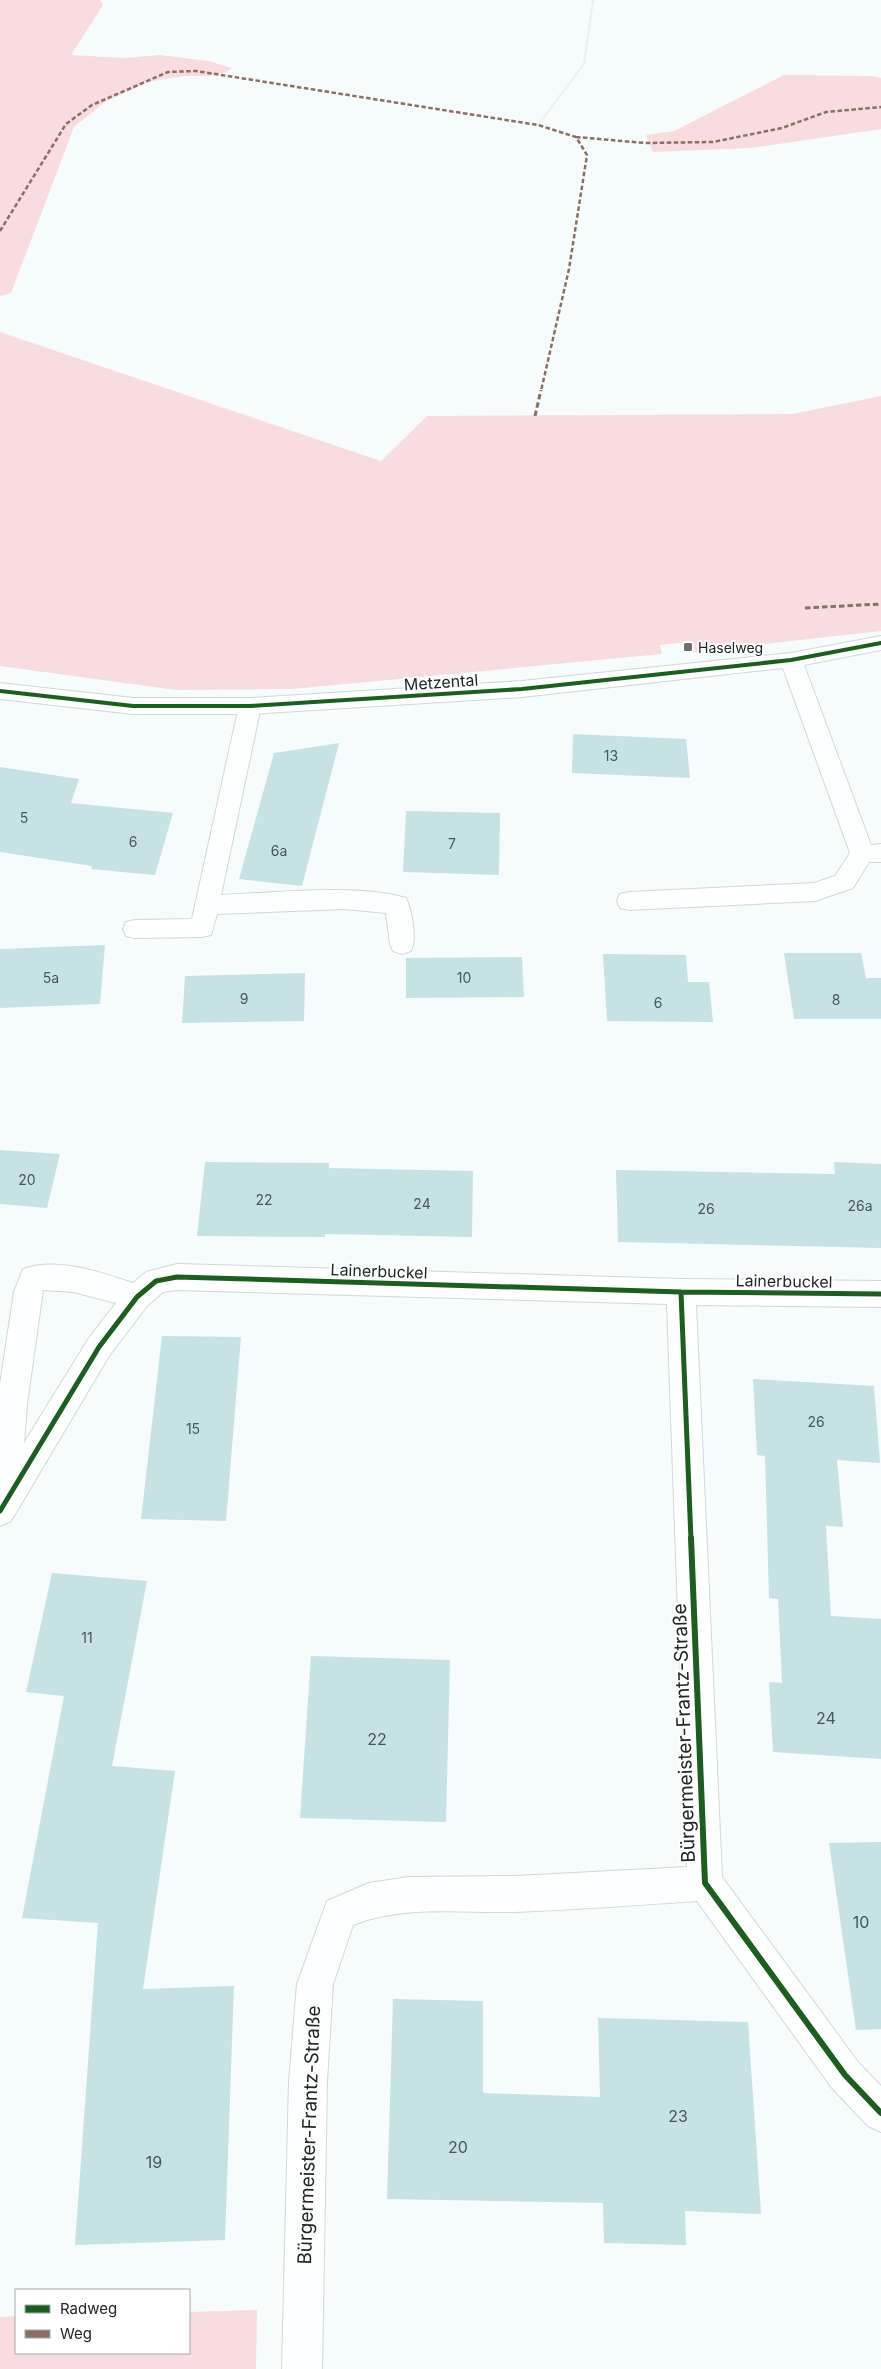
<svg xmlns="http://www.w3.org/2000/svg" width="881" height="2369" font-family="Inter,sans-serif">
  <rect width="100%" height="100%" fill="#f6fcfc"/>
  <path fill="#f9dcdf" d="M0,0H100L103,5L71,55L123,58L160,55L208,61L232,68L227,72L210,76H184L148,82L105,102L74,127L11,293L0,296Z
    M784,75L872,76L881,78V129L751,148L653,152L646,135L674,131Z
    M0,332L381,461L427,416L792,414L881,396V631L693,652L690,642L660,645L662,654L292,689L176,690L0,666Z
    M257,2310L256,2369H0V2317L16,2316V2353H189V2312Z"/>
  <path fill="#c6e2e4" d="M573,734L686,739L690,778L572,773Z
    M339,743L302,886L239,879L274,753Z
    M0,767L79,779L71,803L173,813L155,875L91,869L92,866L0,852Z
    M406,811L500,813L499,875L403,872Z
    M105,945L100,1004L0,1008V949Z
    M784,953H861L866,978H881V1019H794Z
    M603,954L686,955L688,982H709L713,1022L607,1021Z
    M522,957L524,997L406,998V958Z
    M305,973L304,1021L182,1023L185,976Z
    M0,1150L60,1154L47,1208L0,1204Z
    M205,1162L329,1163V1168L473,1171L472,1237L325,1234V1237L197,1236Z
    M834,1162L881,1164V1248L618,1242L616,1170L835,1174Z
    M162,1336L241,1337L226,1521L141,1519Z
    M753,1379L874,1386L880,1463L837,1460L843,1527L826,1526L831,1616L881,1619V1759L773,1752L769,1682L782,1683L778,1599L769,1598L765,1456L757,1455Z
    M52,1573L147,1581L112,1766L175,1771L143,1989L234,1986L225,2240L75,2245L98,1923L22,1918L64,1696L26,1692Z
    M311,1656L450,1660L446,1822L300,1818Z
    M881,1842V2029L856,2030L829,1843Z
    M393,1999L483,2001V2093L600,2097L598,2018L748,2022L761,2214L685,2211L686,2245L604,2243L603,2203L387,2199Z"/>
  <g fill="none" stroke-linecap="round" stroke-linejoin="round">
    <g stroke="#d2d7d7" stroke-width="2">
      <path id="service" d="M250,698L258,701L261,706L221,895C274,893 357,883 406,898C412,911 417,938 411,951L402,954L393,951L390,944L386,913L345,909L217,914L211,935L202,937L135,938L126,936L123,929L126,922L135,920L192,919L239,706L242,701Z"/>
    </g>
    <g stroke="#d2d7d7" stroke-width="2">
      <path id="minor" d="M881,636V650L804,665L871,845L881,844V862H869L853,888L815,901L629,910L620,908L617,901L620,894L629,892L814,883L835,876L850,853L783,668L522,697L250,714H133L0,699V683L133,698H250L522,681L791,653Z
        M177,1264L681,1279L881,1281V1307L696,1305L722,1877L858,2062L881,2086V2132L868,2126L832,2088L697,1901C636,1905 575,1910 514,1912C461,1913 403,1905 353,1925L333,1984L327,2081L322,2369H282L289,2081L297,1984L327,1901L369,1883L408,1877L516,1876L687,1867L667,1304L177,1290L163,1292L147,1306L109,1356L11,1521L0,1526V1384L14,1292L23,1269C57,1257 100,1272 133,1283L146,1272ZM43,1290L73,1292L116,1303L89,1338L24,1443L27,1404Z"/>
    </g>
    <path stroke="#e2e3e3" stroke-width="2" stroke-dasharray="1 1" stroke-linecap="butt" d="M538,125L584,64L593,0"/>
    <use href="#service" fill="#feffff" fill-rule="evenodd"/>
    <use href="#minor" fill="#feffff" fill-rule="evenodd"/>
    <path stroke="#8d6e63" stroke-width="2.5" stroke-dasharray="4.5 2.5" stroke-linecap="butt" d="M576,137L645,143L713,142L782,128L826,112L881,107
      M0,231L66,124L92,105L168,72L196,71L538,125L576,137L587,155L569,269L541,391"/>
    <path stroke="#8d6e63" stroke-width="3" stroke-dasharray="5.5 3" stroke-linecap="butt" d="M535,416L541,390
      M805,608L881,604"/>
    <g stroke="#fff" stroke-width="6">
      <path id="cycleway-far2" d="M0,691L133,706H250L522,689L791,660L881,643"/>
    </g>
    <g stroke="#fff" stroke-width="8">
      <path id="cycleway-far1" d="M681,1292L691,1540
        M0,1511L99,1347L137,1297L156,1281L177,1277L681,1292L881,1294"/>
    </g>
    <g stroke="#fff" stroke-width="9">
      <path id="cycleway" d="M691,1538L705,1883L845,2075L881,2113"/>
    </g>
    <use href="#cycleway-far2" stroke="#1b5e20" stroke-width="4"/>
    <use href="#cycleway-far1" stroke="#1b5e20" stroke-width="5"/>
    <use href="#cycleway" stroke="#1b5e20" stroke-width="6"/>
  </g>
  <rect fill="#6b7172" stroke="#fff" stroke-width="2" x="683" y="642" width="10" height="10" rx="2.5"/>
  <g text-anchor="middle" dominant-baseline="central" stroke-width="4" stroke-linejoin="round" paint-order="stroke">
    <g font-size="14" fill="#202627" stroke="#fff" text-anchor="start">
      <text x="698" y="647">Haselweg</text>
    </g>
    <g font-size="14" fill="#4a5556">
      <text x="611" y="755">13</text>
      <text x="24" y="817">5</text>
      <text x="133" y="841">6</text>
      <text x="452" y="843">7</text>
      <text x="279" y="850">6a</text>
      <text x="51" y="977">5a</text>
      <text x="464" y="977">10</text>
      <text x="244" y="998">9</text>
      <text x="836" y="999">8</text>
      <text x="658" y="1002">6</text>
      <text x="27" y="1179">20</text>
      <text x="264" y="1199">22</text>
      <text x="422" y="1203">24</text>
      <text x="860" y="1205">26a</text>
      <text x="706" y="1208">26</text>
      <text x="816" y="1421">26</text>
      <text x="193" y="1428">15</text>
      <text x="87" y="1637">11</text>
    </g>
    <g font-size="16" fill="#202627" stroke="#fff">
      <text transform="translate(441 682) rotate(-4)">Metzental</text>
      <text transform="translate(379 1271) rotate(2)">Lainerbuckel</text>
      <text transform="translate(784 1281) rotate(1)">Lainerbuckel</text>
    </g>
    <g font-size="16" fill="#4a5556">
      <text x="826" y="1718">24</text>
      <text x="377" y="1739">22</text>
      <text x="861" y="1922">10</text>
      <text x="678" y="2116">23</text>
      <text x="458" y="2147">20</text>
      <text x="154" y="2162">19</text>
    </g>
    <g font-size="19" fill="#202627" stroke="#fff">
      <text transform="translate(684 1733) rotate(-92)">Bürgermeister-Frantz-Straße</text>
      <text transform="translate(309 2135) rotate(-88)">Bürgermeister-Frantz-Straße</text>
    </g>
  </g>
  <rect x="15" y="2289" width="175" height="65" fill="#ffffff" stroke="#a6a8a9"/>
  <rect x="25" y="2305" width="25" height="8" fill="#1b5e20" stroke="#a6a8a9"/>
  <text x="60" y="2314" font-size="15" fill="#202627">Radweg</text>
  <rect x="25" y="2330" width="25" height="8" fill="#8d6e63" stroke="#a6a8a9"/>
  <text x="60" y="2339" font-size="15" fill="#202627">Weg</text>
</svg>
